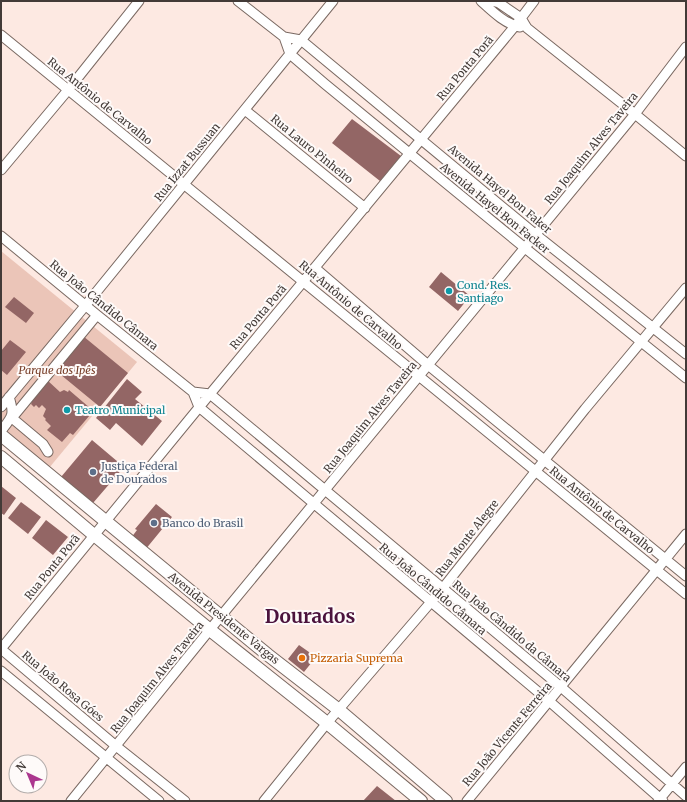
<svg xmlns="http://www.w3.org/2000/svg" width="687" height="802" font-family="Merriweather,serif">
  <rect width="100%" height="100%" fill="#fde9e2"/>
  <path fill="#ebc5b8" d="M1,251L137,362L49,468L1,430Z"/>
  <path fill="#936665" d="M352,119L401,156L380,181L332,143Z
    M441,272L470,296L458,311L429,287Z
    M14,297L34,313L26,323L5,307Z
    M83,336L128,373L100,407L55,370Z
    M10,340L26,352L7,375L1,370V351Z
    M127,379L142,392L135,399L162,421L142,446L116,423L110,430L96,418Z
    M47,380L60,392L64,390L68,392L69,390L90,408L87,412L90,415L73,435L70,433L62,442L47,430L51,426L45,420L46,419L43,416L46,409L42,405L39,408L36,405L34,407L31,404L32,402L30,399Z
    M92,440L124,467L93,503L61,477Z
    M1,486L16,498L4,515L1,513Z
    M21,502L41,517L28,534L8,518Z
    M156,504L172,517L145,550L131,538L137,530L135,529Z
    M46,520L68,537L53,555L32,538Z
    M299,645L316,657L304,672L288,659Z
    M377,786L396,801H363Z"/>
  <g fill="none" stroke-linecap="round" stroke-linejoin="round">
    <g stroke="#7a6962" stroke-width="11">
      <path id="minor" d="M238,1L284,37L301,40
        M481,1C492,11 505,24 520,27
        M492,1L499,3L521,18L527,28L635,114L686,156
        M1,35L686,594
        M284,37L290,54L325,84L525,248L686,378
        M301,40L535,234L686,354
        M245,110L365,208
        M1,170L68,90L139,1
        M1,236L97,315L193,392L199,407L549,701L663,801
        M315,268L428,365L686,576
        M193,392L210,394L561,687L686,796
        M1,407L85,306L333,1
        M1,431C12,417 15,415 9,397
        M48,452L43,444L12,418L97,315
        M1,649L210,394L515,26L534,1
        M1,649L116,746L185,801
        M1,671L159,801
        M71,801L221,616L635,114L686,47
        M264,801L327,723L443,588L585,409L686,288
        M467,801L686,534
        M658,801L686,767"/>
    </g>
    <g stroke="#7a6962" stroke-width="14">
      <path id="major" d="M1,435L268,655L339,710L446,801
        M1,457L94,535L210,630L327,723L421,801"/>
    </g>
    <use href="#minor" stroke="#fff" stroke-width="9"/>
    <use href="#major" stroke="#fff" stroke-width="12"/>
  </g>
  <g fill="#0f9aa8" stroke="#fefaf9" stroke-width="1.5">
    <circle cx="449" cy="291" r="4"/>
    <circle cx="67" cy="410" r="4"/>
  </g>
  <g fill="#5c6f8a" stroke="#fefaf9" stroke-width="1.5">
    <circle cx="93" cy="472" r="4"/>
    <circle cx="154" cy="523" r="4"/>
  </g>
  <circle fill="#e8710a" stroke="#fefaf9" stroke-width="1.5" cx="302" cy="658" r="4"/>
  <g text-anchor="middle" dominant-baseline="central" stroke-width="4" stroke-linejoin="round" paint-order="stroke">
    <g font-size="11" fill="#423a37" stroke="#fefaf9">
      <text transform="translate(465 68) rotate(-50)">Rua Ponta Porã</text>
      <text transform="translate(100 101) rotate(39)">Rua Antônio de Carvalho</text>
      <text transform="translate(591 148) rotate(-51)">Rua Joaquim Alves Taveira</text>
      <text transform="translate(312 149) rotate(39)">Rua Lauro Pinheiro</text>
      <text transform="translate(187 162) rotate(-51)">Rua Izzat Bussuan</text>
      <text transform="translate(500 189) rotate(40)">Avenida Hayel Bon Faker</text>
      <text transform="translate(495 208) rotate(39)">Avenida Hayel Bon Facker</text>
      <text transform="translate(104 305) rotate(39)">Rua João Cândido Câmara</text>
      <text transform="translate(351 305) rotate(40)">Rua Antônio de Carvalho</text>
      <text transform="translate(258 317) rotate(-50)">Rua Ponta Porã</text>
      <text transform="translate(370 417) rotate(-51)">Rua Joaquim Alves Taveira</text>
      <text transform="translate(602 510) rotate(39)">Rua Antônio de Carvalho</text>
      <text transform="translate(467 538) rotate(-52)">Rua Monte Alegre</text>
      <text transform="translate(52 567) rotate(-51)">Rua Ponta Porã</text>
      <text transform="translate(433 589) rotate(40)">Rua João Cândido Câmara</text>
      <text transform="translate(224 618) rotate(39)">Avenida Presidente Vargas</text>
      <text transform="translate(512 631) rotate(40)">Rua João Cândido da Câmara</text>
      <text transform="translate(157 677) rotate(-51)">Rua Joaquim Alves Taveira</text>
      <text transform="translate(63 686) rotate(40)">Rua João Rosa Góes</text>
      <text transform="translate(507 734) rotate(-50)">Rua João Vicente Ferreira</text>
    </g>
    <g font-size="11" fill="#0d838f" stroke="#fefaf9" text-anchor="start">
      <text x="457" y="285">Cond. Res.<tspan x="457" dy="13">Santiago</tspan></text>
      <text x="75" y="410">Teatro Municipal</text>
    </g>
    <g font-size="11" font-style="italic" fill="#773d27" stroke="#fefaf9">
      <text x="57" y="370">Parque dos Ipês</text>
    </g>
    <g font-size="11" fill="#4e5e75" stroke="#fefaf9" text-anchor="start">
      <text x="101" y="466">Justiça Federal<tspan x="101" dy="13">de Dourados</tspan></text>
      <text x="162" y="523">Banco do Brasil</text>
    </g>
    <g font-size="11" fill="#c56008" stroke="#fefaf9" text-anchor="start">
      <text x="310" y="658">Pizzaria Suprema</text>
    </g>
    <g font-size="19" font-weight="bold" fill="#4b133d" stroke="#fefaf9">
      <text x="310" y="616">Dourados</text>
    </g>
  </g>
  <rect width="687" height="802" fill="none" stroke="#423a37" stroke-width="4"/>
  <g transform="translate(28 774) rotate(316)"><circle r="19" fill="#fefaf9" stroke="#b3adab"/>
  <path d="M0-3L7 15L0 10L-7 15Z" fill="#ab368e"/>
  <text y="-6" font-size="11" font-weight="bold" text-anchor="middle" fill="#423a37">N</text>
  </g>
</svg>
